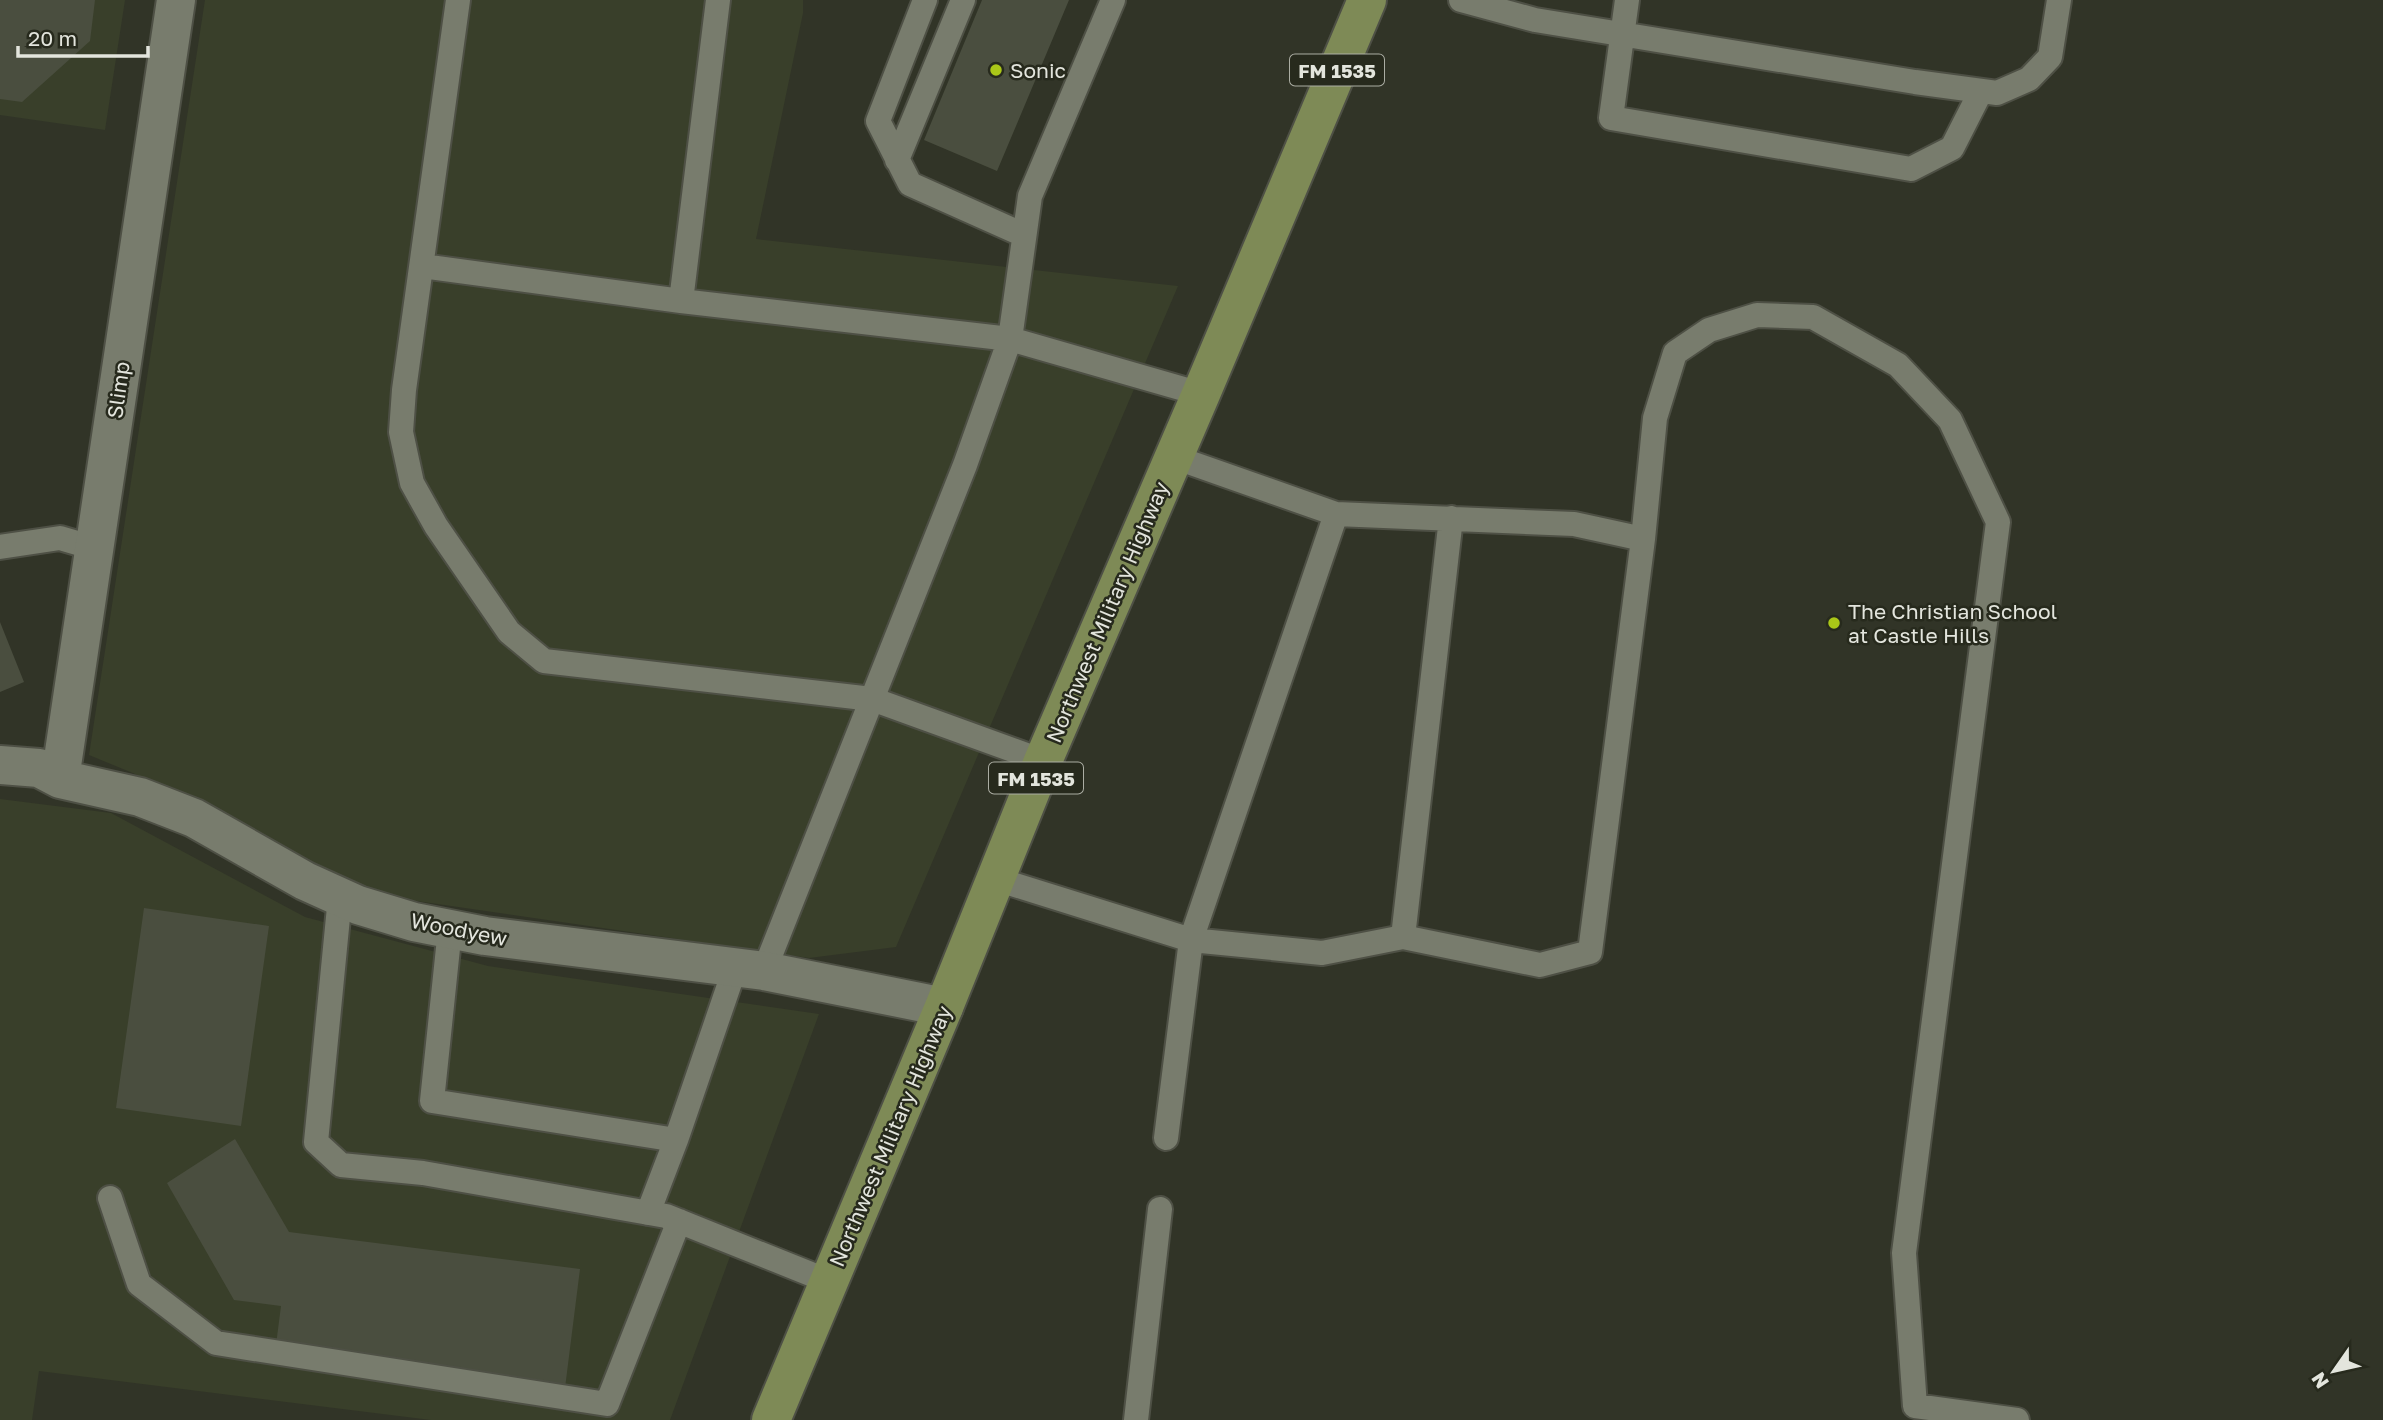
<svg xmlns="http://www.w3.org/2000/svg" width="2383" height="1420" font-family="'Golos Text',sans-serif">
  <rect width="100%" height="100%" fill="#313427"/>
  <path fill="#393f2a" d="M0,0H125L105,130L0,115Z
    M205,0H803V13L756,239L1178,286L896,947L809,958L389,897L308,866L186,795L89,755Z
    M0,799L111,813L305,917L488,966L819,1014L670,1420H431L39,1371L32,1420H0Z"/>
  <path fill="#4a4e3f" d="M0,0H95L90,41L22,102L0,99Z
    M982,0H1069L997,171L924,140Z
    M0,622L24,682L0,692Z
    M144,908L269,926L241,1126L116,1108Z
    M235,1139L289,1232L580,1269L565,1388L276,1345L281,1306L234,1300L167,1183Z"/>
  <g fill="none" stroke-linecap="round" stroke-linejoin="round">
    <g stroke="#4e5045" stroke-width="28">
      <path id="lane" d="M458,0L404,390L401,432L412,483L436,526L509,632L544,661L872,699L1043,761
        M718,0L681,301L1010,339L1201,394
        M925,0L878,121L910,184L1024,235
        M1461,0L1535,20L1915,82L1997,93L2029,79L2050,57L2059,0
        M1627,0L1611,118L1911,169L1952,148L1981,91
        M897,160L963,0
        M422,266L681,301
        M1174,457L1336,514L1574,524L1643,539L1655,418L1675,353L1709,330L1757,315L1813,317L1898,365L1950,420L1998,522L1904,1253L1915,1406L2017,1420
        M1336,514L1191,940L1322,953L1403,937L1540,965L1590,952L1643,539
        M0,547L60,538L94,548
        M996,879L1191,940L1166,1138
        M340,897L316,1142L341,1165L423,1173L666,1216L828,1281
        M450,929L432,1101L676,1140L735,968
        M1403,937L1451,518
        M764,971L965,465L1010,339L1030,196L1113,0
        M110,1198L139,1284L216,1343L607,1404L679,1221
        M648,1213L676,1140
        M1136,1420L1160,1209"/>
    </g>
    <g stroke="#4e5045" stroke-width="42">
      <path id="street" d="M0,765L39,768L60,779L140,797L194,818L305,881L358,905L414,922L485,936L764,971L944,1007
        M60,779L176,0"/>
    </g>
    <g stroke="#4e5045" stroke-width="42">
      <path id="primary" d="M771,1420L944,1007L1043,761L1201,394L1367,0"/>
    </g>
    <use href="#lane" stroke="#787c6d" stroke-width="24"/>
    <use href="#street" stroke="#787c6d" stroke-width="38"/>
    <use href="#primary" stroke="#7e8a56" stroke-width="38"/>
  </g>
  <g fill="#aac718" stroke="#272a1d" stroke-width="2.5">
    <circle cx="996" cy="70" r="7"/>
    <circle cx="1834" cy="623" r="7"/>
  </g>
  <g text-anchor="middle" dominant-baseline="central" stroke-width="5" stroke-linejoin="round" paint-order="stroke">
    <g fill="#272a1d" stroke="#abada3" stroke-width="2">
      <rect x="1290" y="54.5" width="94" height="31" rx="5"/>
      <rect x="989" y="762.5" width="94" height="31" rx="5"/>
    </g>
    <g font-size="19" font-weight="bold" fill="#e3e5dd">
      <text x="1337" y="70">FM 1535</text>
      <text x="1036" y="778">FM 1535</text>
    </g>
    <g font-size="21" fill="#e3e5dd" stroke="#272a1d" text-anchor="start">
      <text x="1010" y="70">Sonic</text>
      <text x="1848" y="611">The Christian School<tspan x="1848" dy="24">at Castle Hills</tspan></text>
    </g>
    <g font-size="21" fill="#e3e5dd" stroke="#272a1d">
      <text transform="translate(118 390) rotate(-82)">Slimp</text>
      <text transform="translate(1107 612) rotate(-67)">Northwest Military Highway</text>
      <text transform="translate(459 929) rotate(11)">Woodyew</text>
      <text transform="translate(890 1136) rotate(-67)">Northwest Military Highway</text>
    </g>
  </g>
  <g transform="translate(2334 1371) rotate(236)" stroke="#272a1d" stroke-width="5" paint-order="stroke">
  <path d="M0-5L12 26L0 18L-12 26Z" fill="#e3e5dd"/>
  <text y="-10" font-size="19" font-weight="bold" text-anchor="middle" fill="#e3e5dd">N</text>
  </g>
  <path d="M18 46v10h130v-10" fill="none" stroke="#e3e5dd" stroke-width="3.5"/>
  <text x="28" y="46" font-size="21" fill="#e3e5dd" stroke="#272a1d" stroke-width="5" paint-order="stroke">20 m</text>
</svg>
